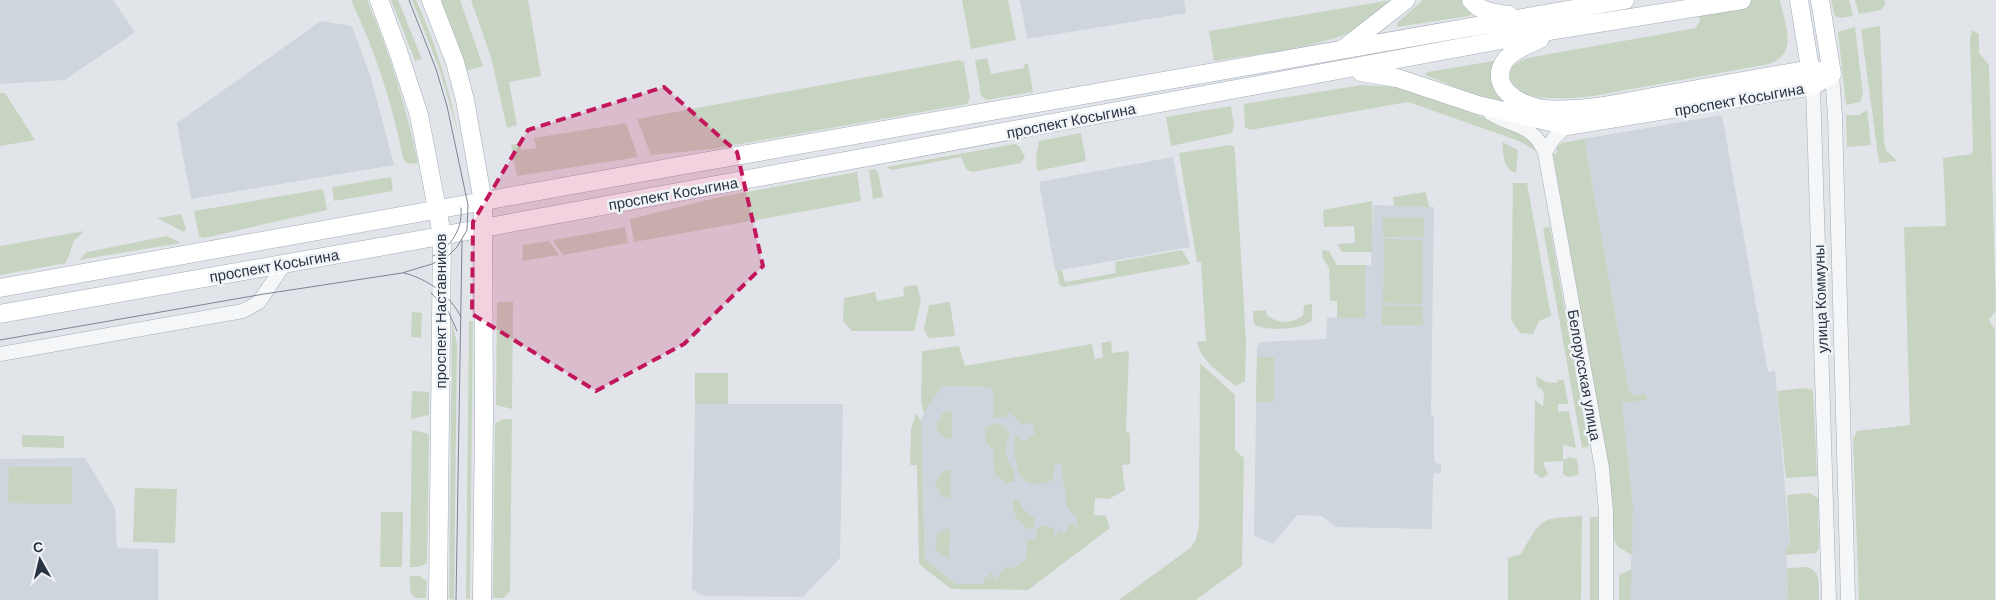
<svg xmlns="http://www.w3.org/2000/svg" width="1996" height="600" font-family="Barlow,sans-serif">
  <rect width="100%" height="100%" fill="#e1e5ea"/>
  <path fill="#cfd5dc" d="M0,0H113L135,32L65,80L0,84Z
    M1020,0H1184L1186,13L1027,39Z
    M321,21L352,26L371,78L394,165L191,199L177,123Z
    M1722,115L1768,372L1775,371L1790,545L1786,546L1788,600H1630L1633,505L1622,403L1647,400L1646,394L1633,395L1629,392L1585,143L1589,138Z
    M1173,157L1190,247L1055,271L1039,182Z
    M1373,205L1434,207L1431,414L1434,418V459L1435,463L1441,464V473L1434,474L1433,478L1432,529L1335,527L1322,516L1297,515L1273,544L1254,536L1257,347L1261,342L1326,339L1327,318L1337,317V265H1371Z
    M1042,373L1091,514L1028,585L956,584L925,559L921,421L937,377Z
    M695,404H843L840,558L803,597L705,596L692,590Z
    M85,458L115,508L117,548L158,549V600H0V459Z"/>
  <path fill="#c8d4c2" d="M351,0H367C390,53 406,107 418,163L407,164L403,158C392,102 375,51 351,0Z
    M391,0H398L422,59L415,61Z
    M412,0H416C436,43 449,89 459,136L439,68Z
    M440,0H460L483,66L465,71Z
    M471,0H528L541,76L509,82L517,125L507,128L491,57Z
    M962,0H1008L1016,40L971,49Z
    M1391,0H1400C1387,9 1373,20 1359,28C1325,47 1254,54 1214,61L1209,31Z
    M1423,0H1464L1472,13L1469,16L1397,27V23Z
    M1697,0H1780C1785,25 1799,53 1769,64L1593,96C1575,98 1502,106 1510,72C1512,64 1520,61 1527,58L1696,28L1700,20Z
    M1831,0H1849L1853,16L1841,18L1835,16Z
    M1855,0H1885V5L1881,10L1859,14Z
    M1880,26L1884,141L1886,150L1897,161L1879,163L1861,29Z
    M1855,27L1863,95L1860,102L1846,105L1838,32Z
    M1972,30L1979,34V53L1989,65L1996,310L1989,320L1995,330V600H1859L1853,439L1857,431L1910,425L1904,227L1946,226L1943,158L1971,154L1973,150L1970,40Z
    M987,58L991,74L1025,68L1024,64H1028L1033,92L987,100L981,96L975,60Z
    M959,60L964,62L970,98L967,104L712,149L651,155L637,119Z
    M1493,61L1496,89L1505,103L1502,106L1425,75L1427,72Z
    M1362,85L1400,87L1415,91L1521,132L1535,145L1536,151L1519,141L1408,102L1250,130L1245,127L1244,104Z
    M0,93H5L35,140L0,146Z
    M1231,106L1234,126L1232,133L1171,146L1166,117Z
    M1867,110L1871,145L1847,147L1846,115H1859Z
    M626,123L638,157L517,176L511,145L519,143L521,150L536,148L534,138Z
    M1081,133L1086,161L1037,171L1036,157L1039,141Z
    M1589,138L1585,143L1629,392L1633,395L1646,394L1647,400L1622,403L1633,505L1632,555L1618,547L1614,540L1608,467L1553,154L1557,153V147L1562,143Z
    M1502,142L1518,150L1516,173C1502,168 1504,155 1502,142Z
    M1015,144L1019,146L1025,157L1021,163L972,172L966,169L961,157L892,170L886,167Z
    M1230,145L1234,146L1235,153L1246,342L1245,381L1236,386C1222,374 1201,362 1197,342L1206,341L1201,262H1197L1179,153Z
    M875,169L878,173L883,197L873,199L869,170Z
    M857,172L861,201L634,242L630,219L720,197Z
    M391,177L393,191L334,201L332,187Z
    M1513,183H1527L1551,316L1539,321L1533,334L1520,333L1511,320Z
    M323,189L327,210L204,238L199,236L194,211Z
    M1426,192L1429,207L1394,206L1393,197Z
    M1372,201V252H1342L1337,244L1355,243L1354,226L1324,227L1323,210Z
    M181,214L186,228L184,232L157,218Z
    M1383,217H1424V237H1383Z
    M625,227L628,243L563,255L553,240Z
    M1550,227L1589,446L1582,448L1543,228Z
    M84,231L74,241L66,263L0,275V246Z
    M167,236L181,243L79,260L87,252Z
    M1384,239L1423,240L1422,304L1383,303Z
    M549,241L559,255L522,261L523,245Z
    M1182,250L1190,264L1063,287L1059,284L1057,271L1062,270L1065,282L1116,273L1115,262Z
    M1322,250L1329,251L1337,265H1365V318H1337V301H1330L1329,268L1323,258Z
    M917,285L921,301L914,331H852L843,321L844,298L875,292L877,301L904,296L903,287Z
    M497,302H513L512,409L496,405Z
    M950,302L955,336L928,338L924,329L929,305Z
    M1312,304V320C1304,330 1264,332 1254,324L1253,311L1266,310L1267,315C1277,324 1293,324 1303,315L1304,305Z
    M1382,305L1423,306V325H1382Z
    M412,312L422,313L421,338L411,337Z
    M469,321H473L470,598L466,600Z
    M452,322L457,344L454,600L449,598Z
    M1111,341L1112,353L1129,351L1126,432L1130,433V464L1122,465L1125,490L1109,499L1095,498L1094,515L1106,516L1110,528L1028,590L951,589L919,564L917,465H910L911,429L916,413L921,421L925,559L956,584H984V578L989,577L991,571L997,580L1006,566L1014,568C1030,558 1027,558 1026,540L1036,539L1037,529L1043,525L1054,529V536L1061,531L1064,535L1071,523L1077,529L1076,516C1066,509 1064,503 1067,492L1064,489L1061,462L1055,466L1052,481C1044,483 1034,486 1027,482C1016,477 1013,447 1015,436L1017,434L1022,442L1034,435V428L1030,422L1023,425L1010,413L1006,417L994,418L993,392L990,387L942,386L924,413L921,403L922,351L959,346L965,366L1092,344L1095,359L1103,357L1101,343Z
    M1257,357H1274V402H1256Z
    M1200,363L1235,395V450L1244,458L1242,566L1196,600H1119L1190,548L1196,540L1199,524Z
    M695,373H728V404H695Z
    M1536,376L1546,382L1557,383L1558,380H1564L1568,404H1558V412L1569,411L1576,448L1563,445V460L1570,457L1577,459L1579,475L1568,477L1563,474V461L1543,462L1548,474L1542,478L1534,473L1535,400L1543,406L1544,392L1537,386Z
    M1804,388L1813,390L1817,476L1786,478L1777,391Z
    M412,391L429,392V415L411,419Z
    M952,411V439C942,438 937,434 936,424L943,413Z
    M503,419H512L510,591L504,598H493L495,423Z
    M994,424L1004,426L1009,434L1005,454L1014,471V482L1005,483L999,477H995L993,449L986,443L985,428Z
    M412,430L429,434L427,563L419,567H410Z
    M22,435L64,436V448L22,447Z
    M9,467H72V504L8,503Z
    M951,469L950,499L941,496L935,483L942,472Z
    M135,488L177,489L175,543L133,542Z
    M1810,493L1818,498L1819,549L1816,553L1786,555V546L1790,545L1787,495Z
    M1014,498L1018,499L1023,510L1034,517L1035,525L1030,530C1019,524 1009,511 1014,498Z
    M381,512H403L402,567H380Z
    M1582,516L1581,600H1508V558L1521,554C1543,517 1538,519 1582,516Z
    M1590,517H1598V600H1590Z
    M945,529H950L949,558L940,555L935,547L938,534Z
    M1808,567C1822,571 1818,588 1819,600H1788L1787,568Z
    M1632,569L1630,600H1619V575Z
    M409,576H420L427,581L426,598H416L411,594Z"/>
  <g fill="none" stroke-linecap="round" stroke-linejoin="round">
    <g stroke="#a6acb5" stroke-width="15">
      <path id="minor" d="M1832,74L1835,116L1848,600
        M1813,86L1829,600
        M1490,113C1512,127 1534,124 1545,153L1602,468L1606,512V600
        M1545,153L1554,138L1567,126
        M0,354L243,311L259,302L285,263"/>
    </g>
    <g stroke="#a0abb6" stroke-width="19">
      <path id="major" d="M379,0L398,51L419,115L442,235L438,600
        M431,0L455,62L465,100L483,202L484,414L482,600
        M1471,0C1480,12 1494,13 1509,15
        M1799,0L1812,81
        M1820,0L1832,74
        M1540,39C1529,45 1515,49 1507,58C1484,86 1521,107 1545,109C1583,112 1620,103 1658,96C1709,87 1760,78 1811,69L1832,74
        M1343,49L1406,0
        M1361,72L1397,78L1478,105L1567,126L1813,86L1832,74
        M0,288L690,164L1625,0
        M0,314L413,241L1555,30L1742,0"/>
    </g>
    <use href="#minor" stroke="#f4f6f8" stroke-width="14"/>
    <use href="#major" stroke="#fff" stroke-width="18"/>
    <path stroke="#7a8695" stroke-width="1" d="M433,256C451,248 463,228 461,208
      M404,273C428,279 450,295 461,317
      M431,293L448,311L457,331
      M0,340L264,294L402,273L432,264L449,255L457,247L467,230L468,205L447,106L436,69L409,0
      M456,600L462,240"/>
  </g>
  <path fill="#c2185b" fill-opacity="0.2" stroke="#c2185b" stroke-width="4" stroke-dasharray="10 6" stroke-linejoin="round" d="M664,87L737,152L763,266L684,344L596,391L472,314L473,222L528,130Z"/>
  <g text-anchor="middle" dominant-baseline="central" stroke-width="5" stroke-linejoin="round" paint-order="stroke">
    <g font-size="15" fill="#293443" stroke="#f1f4f7">
      <text transform="translate(1739 99) rotate(-10)">проспект Косыгина</text>
      <text transform="translate(1071 120) rotate(-11)">проспект Косыгина</text>
      <text transform="translate(673 193) rotate(-10)">проспект Косыгина</text>
      <text transform="translate(274 265) rotate(-10)">проспект Косыгина</text>
      <text transform="translate(1820 299) rotate(-92)">улица Коммуны</text>
      <text transform="translate(440 311) rotate(-90)">проспект Наставников</text>
      <text transform="translate(1585 375) rotate(80)">Белорусская улица</text>
    </g>
  </g>
  <g transform="translate(40 560) rotate(352)" stroke="#f1f4f7" stroke-width="4" paint-order="stroke">
  <path d="M0-4L9 19L0 12L-9 19Z" fill="#293443"/>
  <text y="-8" font-size="14" font-weight="bold" text-anchor="middle" fill="#293443">С</text>
  </g>
</svg>
